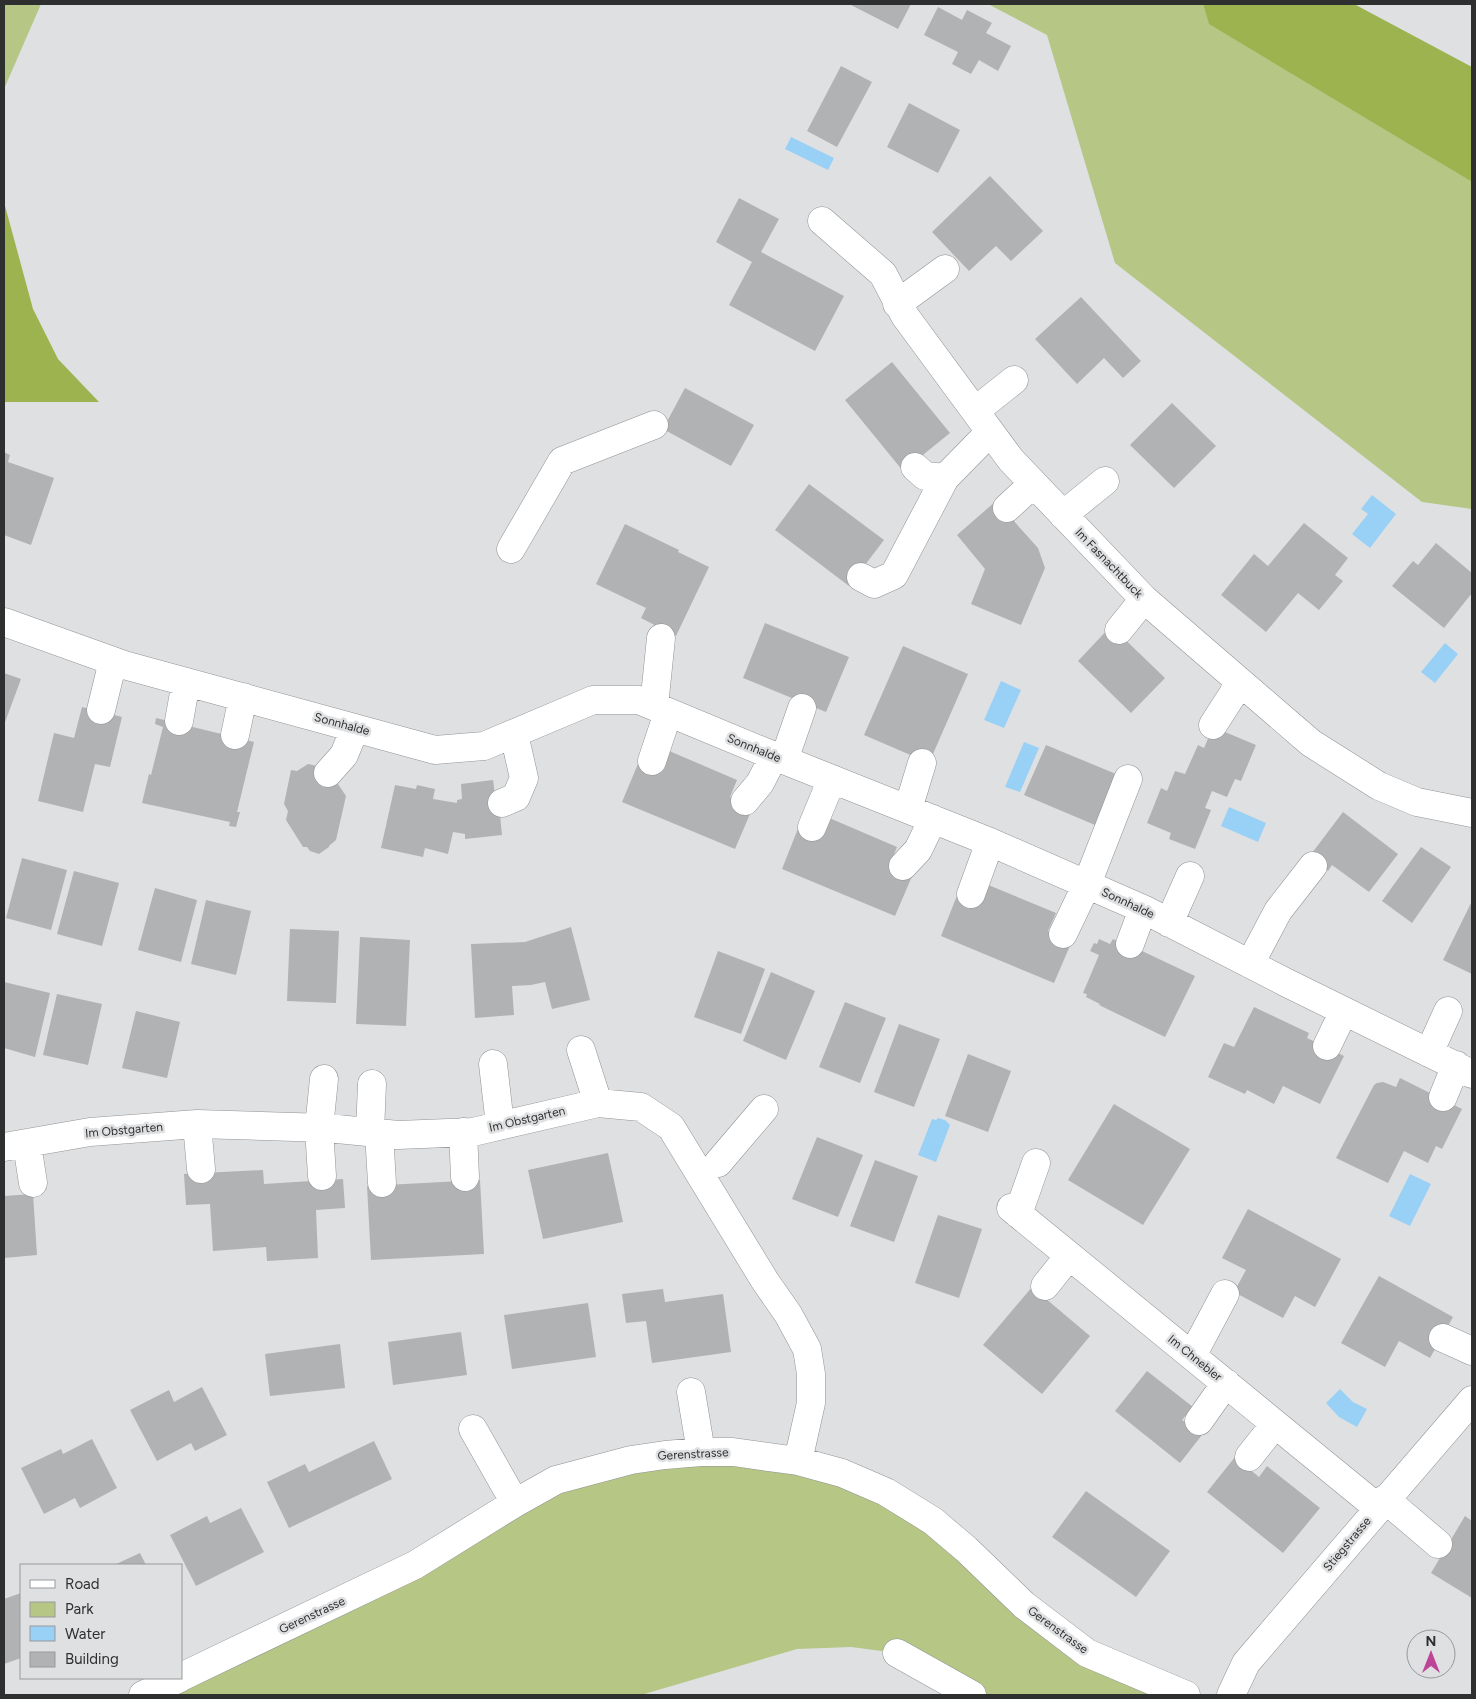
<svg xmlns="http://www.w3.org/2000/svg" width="1476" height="1699" font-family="Figtree,sans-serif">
  <rect width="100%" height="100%" fill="#dfe0e2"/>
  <path fill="#b5c685" d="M4,4H41L4,89Z
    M988,4H1203L1209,23L1472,182V509L1422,502L1115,263L1047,35Z
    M701,1452L886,1492L1024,1605L1186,1695H972L897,1653L851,1647L797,1649L641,1695H143L515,1503Z"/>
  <path fill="#9db350" d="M1203,4H1354L1472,67V182L1209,24Z
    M4,202L33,309L58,359L99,402H4Z"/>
  <path fill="#99d0f5" d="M791,137L834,158L828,170L785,149Z
    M1372,495L1396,514L1370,548L1352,534L1368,514L1361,509Z
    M1445,643L1458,654L1435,683L1421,672Z
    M1001,681L1021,690L1004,728L984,720Z
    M1024,742L1039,748L1020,792L1005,787Z
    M1229,807L1266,823L1258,842L1221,826Z
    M938,1118L945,1120L950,1125L936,1162L918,1155L932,1119L936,1120Z
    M1410,1174L1431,1184L1410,1226L1389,1216Z
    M1340,1389L1353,1402L1367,1409L1357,1427L1339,1417L1326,1403Z"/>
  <path fill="#b1b2b4" d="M849,4H911L898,29Z
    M938,7L962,20L967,10L992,23L986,33L1011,46L998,71L979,60L971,74L952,64L958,52L924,35Z
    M841,66L872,82L837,147L807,131Z
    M909,103L960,130L938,173L887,147Z
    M990,176L1043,231L1011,261L996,246L969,271L932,232Z
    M739,198L779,219L761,252L844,296L815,351L729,305L752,262L716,242Z
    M1081,297L1141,361L1123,378L1104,358L1077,384L1035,339Z
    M892,362L950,433L903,471L845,400Z
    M685,388L754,425L731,466L663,429Z
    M1172,403L1216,446L1174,488L1130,445Z
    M4,452L10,455L8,462L54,478L31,545L4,535Z
    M809,484L884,540L849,586L775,530Z
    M996,501L1038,548L1045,568L1021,625L971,604L985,569L957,535Z
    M1304,523L1348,558L1335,575L1343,581L1319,610L1298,593L1266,632L1221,595L1254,554L1268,566Z
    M625,524L679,550L678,552L709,567L676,636L641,618L646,608L596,584Z
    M1436,543L1472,573V593L1444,628L1392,586L1413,561L1418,565Z
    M765,623L849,657L826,712L743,678Z
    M1111,626L1165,678L1131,713L1078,661Z
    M903,646L968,674L929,763L864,735Z
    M4,673L21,679L4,725Z
    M82,707L122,717L110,767L95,764L83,812L38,801L54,733L74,738Z
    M156,718L254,742L237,812H240L236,827L229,826L230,822L142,803L149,774L151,775L163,727L155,724Z
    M1213,727L1256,745L1241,781L1235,779L1227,797L1212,791L1205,808L1211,810L1195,849L1169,839L1171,833L1147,823L1161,788L1167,791L1175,771L1185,774L1198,745L1204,748Z
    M1046,745L1116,774L1095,825L1024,795Z
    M667,750L737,780L730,797L753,807L735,849L622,802L640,759Z
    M308,764L322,767L336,781L346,796L336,840L329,846V847L319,854L310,851L307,847H303L286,820L288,811L284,804L291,770L297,771Z
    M493,780L495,795H498L502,835L465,839V834L453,832L448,854L425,848L423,857L381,848L395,785L416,789L417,785L435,789L433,799L457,803V800L462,799L461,784Z
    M1343,812L1398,854L1369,892L1332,865L1328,871L1309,857Z
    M827,817L897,847L890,864L913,874L895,916L782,869L799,826Z
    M1421,847L1451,867L1412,923L1382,901Z
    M22,858L67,870L51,930L6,918Z
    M74,871L119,883L102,946L57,934Z
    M986,884L1056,913L1048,931L1072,941L1054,983L941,936L958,893Z
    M155,888L197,900L181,962L138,950Z
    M206,900L251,911L236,975L191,964Z
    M1472,901V974L1443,960Z
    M571,927L590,1000L552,1009L545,982L531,985L512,986L514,1015L475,1018L471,944L525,942Z
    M290,929L339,931L336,1003L287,1001Z
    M360,937L410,940L406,1026L356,1024Z
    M1099,939L1110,944L1113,939L1141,953L1142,951L1195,976L1165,1037L1099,1005L1100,1004L1086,997L1087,994L1083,993L1099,955L1090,951L1094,943L1097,944Z
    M718,951L765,969L741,1034L694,1017Z
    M771,972L815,991L786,1060L743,1041Z
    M4,982L50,993L35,1057L4,1048Z
    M57,994L102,1004L88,1065L43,1055Z
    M845,1002L886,1018L860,1083L819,1067Z
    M1254,1007L1309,1033L1307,1038L1344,1056L1320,1104L1283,1086L1274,1104L1247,1090L1245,1094L1208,1077L1224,1043L1234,1047Z
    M136,1011L180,1022L167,1078L122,1068Z
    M899,1024L940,1039L914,1107L874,1092Z
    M968,1054L1011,1071L988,1132L945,1116Z
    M1400,1078L1462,1109L1442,1149L1436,1146L1428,1163L1404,1151L1388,1183L1336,1158L1374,1085L1377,1083L1383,1082L1396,1087Z
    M1114,1104L1190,1149L1143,1225L1068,1180Z
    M817,1137L863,1155L838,1217L792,1199Z
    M608,1153L623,1222L543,1239L528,1170Z
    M875,1160L918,1176L894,1242L850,1226Z
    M263,1170L264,1184L343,1179L345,1208L316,1210L318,1258L267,1261L266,1247L213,1251L210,1204L186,1205L184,1174Z
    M480,1180L484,1254L371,1260L367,1186Z
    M33,1194L37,1255L4,1258V1196Z
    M1248,1209L1341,1259L1315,1307L1295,1296L1283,1318L1234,1292L1246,1270L1222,1258Z
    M938,1215L982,1229L959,1298L915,1283Z
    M1379,1276L1453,1317L1430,1358L1399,1341L1385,1367L1341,1343Z
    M1032,1287L1090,1336L1042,1394L983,1345Z
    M663,1289L665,1302L723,1294L731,1352L652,1363L646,1321L626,1323L622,1294Z
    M588,1303L596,1357L512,1369L504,1315Z
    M461,1332L467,1375L393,1385L388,1342Z
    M340,1344L345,1388L270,1396L265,1354Z
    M1147,1371L1193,1407L1182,1420L1202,1435L1180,1463L1115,1411Z
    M202,1387L227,1435L195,1451L191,1443L157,1461L130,1410L169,1390L174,1402Z
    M92,1439L117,1488L80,1508L75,1498L44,1514L21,1468L61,1449L63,1454Z
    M374,1441L392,1479L289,1528L267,1482L305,1464L309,1472Z
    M1235,1457L1259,1477L1267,1466L1320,1508L1283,1553L1207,1492Z
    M1086,1491L1170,1551L1136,1597L1052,1537Z
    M241,1508L264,1552L196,1586L170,1535L207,1516L210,1523Z
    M1465,1516L1472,1521V1598L1431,1573Z
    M140,1553L146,1565H114Z
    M21,1593V1658L4,1664V1599Z"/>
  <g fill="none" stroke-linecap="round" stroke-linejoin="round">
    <g stroke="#929395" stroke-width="29">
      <path id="minor" d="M822,221L883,274L905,316L1011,460L1144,599L1311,743L1379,786L1417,802L1472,813
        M897,304L945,269
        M975,411L1014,380
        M915,467L925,476L945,478
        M1007,508L1033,484
        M1063,515L1105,481
        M511,549L562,461L654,425
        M861,577L874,584L894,575L945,478L990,432
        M4,622L124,665L435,750L484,746L593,700H639L774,756L990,842L1143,909L1287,983L1472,1074
        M1119,630L1144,599
        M654,706L661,638
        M101,710L113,661
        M179,721L186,682
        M1213,725L1240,683
        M235,735L243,697
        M784,760L802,708
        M652,761L668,713
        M328,773L344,755L355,728
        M745,801L760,783L774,756
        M502,803L516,797L524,778L514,734
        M908,809L922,763
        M812,827L832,779
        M903,866L918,850L933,819
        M971,894L990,842
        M1169,923L1190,876
        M1063,934L1087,884L1128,779
        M1130,944L1143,909
        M1250,964L1278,911L1313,866
        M1327,1046L1344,1011
        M581,1050L598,1103
        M1429,1053L1448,1011
        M493,1064L500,1125
        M1443,1097L1456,1065
        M197,1124L201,1169
        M370,1132L372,1084
        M463,1132L465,1177
        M379,1133L382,1183
        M27,1144L33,1183
        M4,1147L90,1132L197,1124L327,1128L398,1135L473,1132L598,1103L641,1107L671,1127L765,1281L788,1314L807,1349L811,1374V1403L798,1461
        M718,1163L764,1109
        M322,1176L319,1128L324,1079
        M1011,1208L1378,1508
        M1018,1214L1036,1163
        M1045,1286L1069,1256
        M1443,1338L1472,1351
        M1192,1356L1225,1294
        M691,1392L701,1452
        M1199,1421L1226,1383
        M473,1429L515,1503
        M1249,1457L1275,1424
        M1385,1499L1438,1544
        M897,1653L972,1695
        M181,1677L415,1565L515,1503L556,1480L631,1460L665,1455L701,1452H733L798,1461L842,1473L886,1492L933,1521L966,1549L1024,1605L1087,1653L1186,1695
        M143,1695L180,1678
        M1231,1695L1246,1663L1472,1400"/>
    </g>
    <use href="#minor" stroke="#fff" stroke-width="28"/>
  </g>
  <g text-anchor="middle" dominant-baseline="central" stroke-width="5" stroke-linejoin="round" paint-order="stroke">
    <g font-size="12" fill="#2e2f2f" stroke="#dfe0e2">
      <text transform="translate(1109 563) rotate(46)">Im Fasnachtbuck</text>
      <text transform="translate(342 724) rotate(15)">Sonnhalde</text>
      <text transform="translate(754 748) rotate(22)">Sonnhalde</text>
      <text transform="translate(1128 903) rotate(25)">Sonnhalde</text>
      <text transform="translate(527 1119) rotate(-13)">Im Obstgarten</text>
      <text transform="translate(124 1130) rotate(-5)">Im Obstgarten</text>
      <text transform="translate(1195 1358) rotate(39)">Im Chnebler</text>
      <text transform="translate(693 1454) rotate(-3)">Gerenstrasse</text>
      <text transform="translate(1347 1544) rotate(-50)">Stiegstrasse</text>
      <text transform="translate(312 1615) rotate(-25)">Gerenstrasse</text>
      <text transform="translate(1058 1630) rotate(36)">Gerenstrasse</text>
    </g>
  </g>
  <rect width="1476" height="1699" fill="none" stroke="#2e2f2f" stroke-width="10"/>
  <rect x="20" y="1564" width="162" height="115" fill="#dfe0e2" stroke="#98999a"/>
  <rect x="30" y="1580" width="25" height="8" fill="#ffffff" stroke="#98999a"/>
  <text x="65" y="1589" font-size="15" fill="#2e2f2f">Road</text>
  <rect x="30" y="1602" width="25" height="15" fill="#b5c685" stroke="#98999a"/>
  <text x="65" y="1614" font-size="15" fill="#2e2f2f">Park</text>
  <rect x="30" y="1626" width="25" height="15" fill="#99d0f5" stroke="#98999a"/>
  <text x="65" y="1639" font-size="15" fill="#2e2f2f">Water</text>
  <rect x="30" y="1652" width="25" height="15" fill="#b1b2b4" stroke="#98999a"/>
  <text x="65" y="1664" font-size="15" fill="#2e2f2f">Building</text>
  <g transform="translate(1431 1654)"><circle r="24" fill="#dfe0e2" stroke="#98999a"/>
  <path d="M0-4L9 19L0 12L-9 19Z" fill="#bd4497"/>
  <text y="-8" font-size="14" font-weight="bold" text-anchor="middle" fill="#2e2f2f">N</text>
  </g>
</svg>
